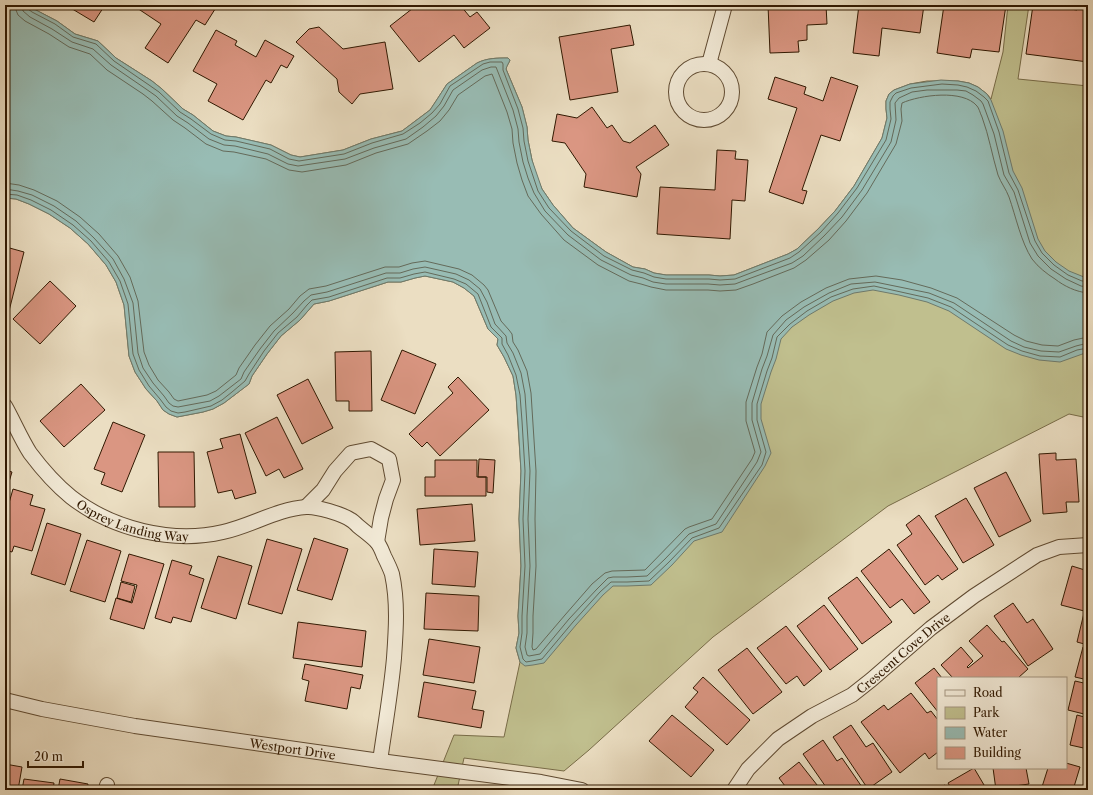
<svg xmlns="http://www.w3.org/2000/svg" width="1093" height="795" font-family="'Libre Caslon Text',serif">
  <rect width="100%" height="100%" fill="#ebdec2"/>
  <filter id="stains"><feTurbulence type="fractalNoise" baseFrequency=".005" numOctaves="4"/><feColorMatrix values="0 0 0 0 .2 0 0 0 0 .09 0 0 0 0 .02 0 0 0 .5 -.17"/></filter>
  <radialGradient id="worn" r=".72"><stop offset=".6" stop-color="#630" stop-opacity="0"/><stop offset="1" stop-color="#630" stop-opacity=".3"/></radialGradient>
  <path fill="#c0bf8e" stroke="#786c48" d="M5,5H29L34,9L57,21L75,34L98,41L116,58L152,81L162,89L183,109L193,115L213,131L226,136L236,137L271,145L291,155L300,157L343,150L371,139L402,131L430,110L436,101L447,84L477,63C487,58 497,58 508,58L510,60C509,63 507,65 506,69L522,107L527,127L528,140L532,160L536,175L542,189L553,205L573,228L606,252L633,267L645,269L654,273L666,275H709L720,276L734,275L788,254L797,249L818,229L835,211L854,186L882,138L887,118L886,109V101L889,94L894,90L910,84L927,81H958L969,83L978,87L987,94L991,99L1003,52L1008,5H1029L1018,79L1088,86V418L1069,414L888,506L713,637L589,750L564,771L464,758L457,790H432L454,735L504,737L520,662L516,648L519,633L518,616L521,566L519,519L521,471L516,395L513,376L504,357L497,345L498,339L488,329L474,296L464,288L453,282L425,276L415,278L401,282H388L329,301L314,304L300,320L281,336L267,354L252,376L249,384L224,403L213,409L203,412L177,417L169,414L163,410L157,401L146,389L135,372L129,356L124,305L116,282L106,265L88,244L70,228L49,214L29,204L16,199L5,198Z"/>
  <path fill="#98bcb4" stroke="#6e7a6c" d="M5,5H29L34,9L57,21L75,34L98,41L116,58L152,81L162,89L183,109L193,115L213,131L226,136L236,137L271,145L291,155L300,157L343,150L371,139L402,131L430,110L436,101L447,84L477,63C487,58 497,58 508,58L510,60C509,63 507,65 506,69L522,107L527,127L528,140L532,160L542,189L553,205L573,228L606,252L633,267L645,269L654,273L666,275H709L720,276L734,275L788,254L797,249L818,229L835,211L854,186L882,138L887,118L886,109V101L889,94L894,90L910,84L941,80L958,81L969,83L978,87L987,94L991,100L1003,131L1013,171L1022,188L1038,239L1045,251L1056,262L1069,271L1084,277L1088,278V352L1060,362L1039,360L1021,355L1006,349L949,311L927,302L899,295L873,290L854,293L833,301L809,315L792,327L781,339L776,359L771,372L761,404V419L771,453L765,466L722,532L694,541L672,565L651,585L627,586H613L603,595L576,625L544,663L533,665L525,666L520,662L516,648L519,633L518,616L521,566L519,519L521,471L518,422L516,395L513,376L504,357L497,345L498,339L488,329L474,296L464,288L453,282L425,276L415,278L401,282H388L329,301L314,304L300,320L281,336L267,354L252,376L249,384L224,403L213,409L203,412L177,417L169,414L163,410L157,401L146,389L135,372L129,356L124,305L116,282L106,265L88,244L70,228L49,214L29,204L16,199L5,198Z"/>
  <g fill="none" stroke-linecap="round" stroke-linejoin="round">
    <path stroke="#646a5a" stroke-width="1" d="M16,5V10L18,15L25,21L49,34L69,47L90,54L107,70L143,94L152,101L173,120L185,128L206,144L223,151L234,152L266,159L289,170L302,172L346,165L376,153L408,144L427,131L440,121L449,110L458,95L485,76L492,74L507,112L512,129L513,143L517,163L522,180L528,196L541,214L564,240L598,265L629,281L641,284L651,287L666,290H708L720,291L736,290L753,284L794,268L806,260L829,240L846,221L867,193L896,144L902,121L901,109L902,103C920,95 963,89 977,106C979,108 980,113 982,117C989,136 992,155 998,175C1001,183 1006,189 1009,197C1016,217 1021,242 1032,259C1038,267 1047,274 1055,279C1064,286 1076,292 1088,293
      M22,5L23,11L30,17L52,29L72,42L93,49L111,65L146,89L156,96L177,116L188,123L209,139L224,145L235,146L268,154L288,164L298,166L345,159L374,148L406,139L423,127L436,116L444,106L453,90L482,70L491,67H496L513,110L518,129L519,142L523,162L528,178L534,193L545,211L568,235L601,260L631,275L643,278L653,282L666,284H708L720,285L735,284L751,278L792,263L803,256L824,236L842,217L862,190L891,142L896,120L895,103L899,98L912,92L927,90H957L966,91L973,95L981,101L983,104L994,134L1004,175L1014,192L1030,243L1038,256L1051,269L1066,279L1081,286L1088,287
      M27,5L28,9L32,12L55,24L73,37L96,44L114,61L149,85L159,92L180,112L191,119L211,134L225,140L236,141L270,149L289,159L299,161L344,154L372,143L403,134L420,123L432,113L440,104L450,86L483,64L490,62H502L503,64V70L518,109L523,128L524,141L528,161L538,191L549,208L571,231L604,256L632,270L644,273L654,277L666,279H709L720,280L735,279L790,258L799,252L821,232L838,213L857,188L886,140L891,119L890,109V102L893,96L896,93L911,88L942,84L958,85L967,87L976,91L984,97L988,101L999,132L1009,173L1018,190L1035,241L1042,253L1054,265L1068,275L1082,281H1088
      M5,183L19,185L34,190L57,201L80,217L99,234L118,256L130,277L138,301L144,352L149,365L158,380L169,392L174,399L178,401L207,395L216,391L236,375L239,368L255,345L270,326L289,309L300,296L309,289L326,286L385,267H399L412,263L425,261L459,269L472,275L484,285L488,290L501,321L509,330L512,334L513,342L518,350L527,371L531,393L536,471L535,519L536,566L533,616V633L532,647L533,650L536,649L565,615L592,584L605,573L612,571L645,570L685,529L689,527L712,519L752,459L755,452L746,421V402L757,367L762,354L767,332L782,316L801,302L826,288L849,279L876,276L902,280L931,288L957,298L1014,335L1026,341L1042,345L1058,346L1074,340L1088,337
      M5,189L18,191L32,195L54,206L76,221L94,238L113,259L124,279L133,303L138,353L143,368L153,383L164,396L169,403L173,406L178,407L210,401L219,396L241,379L244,372L260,349L274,331L293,313L304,301L311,295L327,292L386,273H400L413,269L425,267L456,274L469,280L480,289L487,302L495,324L506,336L507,343L513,353L521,373L525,394L530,471L528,519L530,566L527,616V633L525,647L527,655L529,656L540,654L569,619L597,589L608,578L613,577H627L647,576L665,559L689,534L716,524L757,462L761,452L752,420V403L762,369L767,356L773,335L786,320L804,307L829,293L851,284L875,282L929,293L954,303L1011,341L1024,347L1041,351L1059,352L1076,346L1088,343
      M5,194L17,195L31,200L51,210L73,225L91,241L109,262L120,281L128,304L133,354L139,370L149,386L160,399L166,407L171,411L178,413L185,412L211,406L222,400L232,392L245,381L249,374L264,351L278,333L297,317L307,305L312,300L329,297L387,278H400L414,274L425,272L454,279L466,284L478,294L491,327L502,338V344L508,355L516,375L520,395L522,421L525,471L523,519L525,566L522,616V633L520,647L523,659L526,662L532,661L542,659L573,622L600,592L611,582H627L649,581L669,562L692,538L719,528L762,465L766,452L757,420V404L767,371L772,358L777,337L790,324L807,311L831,297L853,289L874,286L928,298L951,307L1008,345L1022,351L1040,356L1060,357L1077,350L1088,348"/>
  </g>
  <path fill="#da9682" stroke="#301801" d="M70,5H105L94,22L69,7Z
    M140,5H215L217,6L205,25L196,20L168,63L145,48L161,24L137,8Z
    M417,5H460L470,17L477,12L490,28L464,48L454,35L419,62L390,26Z
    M768,5H826L827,24L807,25V40L798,41L799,52L770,53Z
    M859,5H924L920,33L882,28L879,56L853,53Z
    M944,5H1006L999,52L972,49L970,58L937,53Z
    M1033,5H1049V6L1077,10L1078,5H1088V62L1026,54Z
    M630,25L634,45L611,49L618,92L570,100L559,37Z
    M319,27L343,49L385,42L393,89L360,94L352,104L339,92L337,79L296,42L309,29Z
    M216,30L237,41L235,45L256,57L265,40L294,56L287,68L281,65L271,83L266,80L243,120L208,101L217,84L193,71Z
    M775,77L806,87L804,94L823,101L831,77L858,86L840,141L821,135L802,190L807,191L803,204L769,192L797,108L768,99Z
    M592,107L607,128L612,125L623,141L630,143L655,125L669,145L636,167L641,174L637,197L584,187L586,174L565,143L552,141L557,114L577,118Z
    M717,150L736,151L735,159L748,160L745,201L732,200L730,239L657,234L660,187L715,190Z
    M6,247L24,252L9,311L5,310V252Z
    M50,281L76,306L40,344L13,319Z
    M402,350L436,364L415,414L381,400Z
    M371,351L372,411H349V401H336L335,352Z
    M458,377L489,410L440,456L427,442L422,447L409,434L453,393L448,387Z
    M308,379L333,428L302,444L277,395Z
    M81,384L105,410L64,447L40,421Z
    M277,417L303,469L284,478L279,469L266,476L245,433Z
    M113,422L145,435L122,492L101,484L105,473L94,469Z
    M240,434L256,493L235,499L232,490L218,493L207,452L223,448L220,439Z
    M158,452H194L195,507H159Z
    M1056,453V460L1076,459L1079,502H1066L1067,512L1043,514L1039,454Z
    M479,459L495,460L493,493L487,492V477H478Z
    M435,460H477V477H486V496H425V477H435Z
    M5,470L12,472L5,495Z
    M1006,472L1031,521L999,537L974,488Z
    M13,489L33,495L30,505L45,509L32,551L14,546L12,552L5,550V517Z
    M966,498L994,545L963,563L935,516Z
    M472,504L475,541L420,545L417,509Z
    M919,515L958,569L942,580L938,575L925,585L897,545L912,534L906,525Z
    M47,523L81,534L65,585L31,574Z
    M314,538L348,549L332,600L297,590Z
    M267,539L302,549L282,614L248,604Z
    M87,540L121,551L105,602L70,591Z
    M434,549L478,552L475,587L432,584Z
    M889,549L930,602L914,614L902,599L890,608L861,571Z
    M129,554L164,564L144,629L110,619L116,598L132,603L137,585L121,581Z
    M218,556L252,566L236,619L201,608Z
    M172,560L192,566L189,574L204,579L191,622L173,617L171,623L155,618Z
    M1072,566L1088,571V612L1061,605Z
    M857,577L892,622L862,644L828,598Z
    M121,582L135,586L131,602L117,598Z
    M426,593L479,596L478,631L424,629Z
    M1013,603L1027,623L1033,619L1053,649L1028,666L994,616Z
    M824,605L858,649L830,670L797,626Z
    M1084,613L1088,614V645L1077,642Z
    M298,622L366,631L362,667L293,658Z
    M987,625L1002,642L1004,641L1028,669L1018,678H953L941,665L961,647L973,661L967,667L968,668L983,656L969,641Z
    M786,626L822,671L804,686L797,676L786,684L757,648Z
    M429,639L480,647L474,683L423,675Z
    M1083,647L1088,649V680L1075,677Z
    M747,648L782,692L753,714L718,670Z
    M305,664L363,675L360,689L351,687L347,709L305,701L309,681L302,679Z
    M934,668L942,678H938V712L915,683Z
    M703,677L750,720L727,745L685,707L698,692L693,688Z
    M1075,681L1088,684V715L1068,710Z
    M424,682L476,691L472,709L484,711L481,728L418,717Z
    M911,693L927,713L931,711L938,720V752L929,759L925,753L900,773L861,722L884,705L888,710Z
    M672,715L714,750L691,777L649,741Z
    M1077,715L1088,718V749L1070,745Z
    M851,725L866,747L873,743L892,772L868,789L833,737Z
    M823,740L837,761L842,758L862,787L858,790H828L803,754Z
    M799,762L821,790H788L779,778Z
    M1066,763L1080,767L1073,790H1041L1048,768H1066Z
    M5,764L22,767L18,790H5Z
    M974,768L987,790H952L948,783Z
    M993,768H1026L1029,784L1015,786L1016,790H996Z
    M24,779L54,783L53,790H22Z
    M60,779L88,784L87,790H58Z
    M945,785L948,790H936Z
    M134,787L146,790H134Z"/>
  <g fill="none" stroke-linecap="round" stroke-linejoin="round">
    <g stroke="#5f4a31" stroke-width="16">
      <g id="street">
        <path d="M709,64L725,5"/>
        <circle cx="704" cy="92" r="28"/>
        <path id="s1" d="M5,406C13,420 21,439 30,453C42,469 55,484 71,497C112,529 172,544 223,532C251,526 277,509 306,507C316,506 342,514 351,520C353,521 356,524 358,526C364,531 371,536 376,541C380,545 382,551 384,556C387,562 390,568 392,574C398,602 396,630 394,658C391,692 385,726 380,761"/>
        <path d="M307,506L323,490L335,471L351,453L371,449L389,459L393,480L386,499L381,518L377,542"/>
        <path id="s2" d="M5,700L42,709L135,726L380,761L541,782L582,790"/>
        <path d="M106,790L107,785"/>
        <path id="s3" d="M734,790L748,769L778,739L812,716L852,695L871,680L931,628L974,596L1037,555L1059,547L1088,545"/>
      </g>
    </g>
    <use href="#street" stroke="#f2ead7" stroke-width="14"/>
  </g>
  <g text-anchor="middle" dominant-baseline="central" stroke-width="3" stroke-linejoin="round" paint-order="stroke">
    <g font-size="12" fill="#301801" stroke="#f2ead7">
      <text stroke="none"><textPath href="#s1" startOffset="181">Osprey Landing Way</textPath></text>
      <text stroke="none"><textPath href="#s3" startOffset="220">Crescent Cove Drive</textPath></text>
      <text stroke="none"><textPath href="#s2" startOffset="292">Westport Drive</textPath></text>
    </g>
  </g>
  <rect width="1093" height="795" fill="none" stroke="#ebdec2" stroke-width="20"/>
  <rect x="6" y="6" width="1081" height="783" fill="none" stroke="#301801" stroke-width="2"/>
  <rect x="10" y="10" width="1073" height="775" fill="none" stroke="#301801"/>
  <rect x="937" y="677" width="130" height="92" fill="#f2ead7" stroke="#a49681"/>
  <rect x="945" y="690" width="20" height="6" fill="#f2ead7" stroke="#a49681"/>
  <text x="973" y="697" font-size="12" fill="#301801">Road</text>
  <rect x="945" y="707" width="20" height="12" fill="#c0bf8e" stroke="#a49681"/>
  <text x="973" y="717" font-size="12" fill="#301801">Park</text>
  <rect x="945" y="727" width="20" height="12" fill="#98bcb4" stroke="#a49681"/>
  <text x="973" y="737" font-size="12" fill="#301801">Water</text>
  <rect x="945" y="747" width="20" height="12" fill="#da9682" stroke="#a49681"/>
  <text x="973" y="757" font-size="12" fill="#301801">Building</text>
  <path d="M28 761v6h55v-6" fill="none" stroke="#301801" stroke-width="2"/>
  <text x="34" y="761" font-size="12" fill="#301801" stroke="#f2ead7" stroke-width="3" paint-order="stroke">20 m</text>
  <rect width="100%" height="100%" filter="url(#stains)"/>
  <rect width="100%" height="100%" fill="url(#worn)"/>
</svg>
